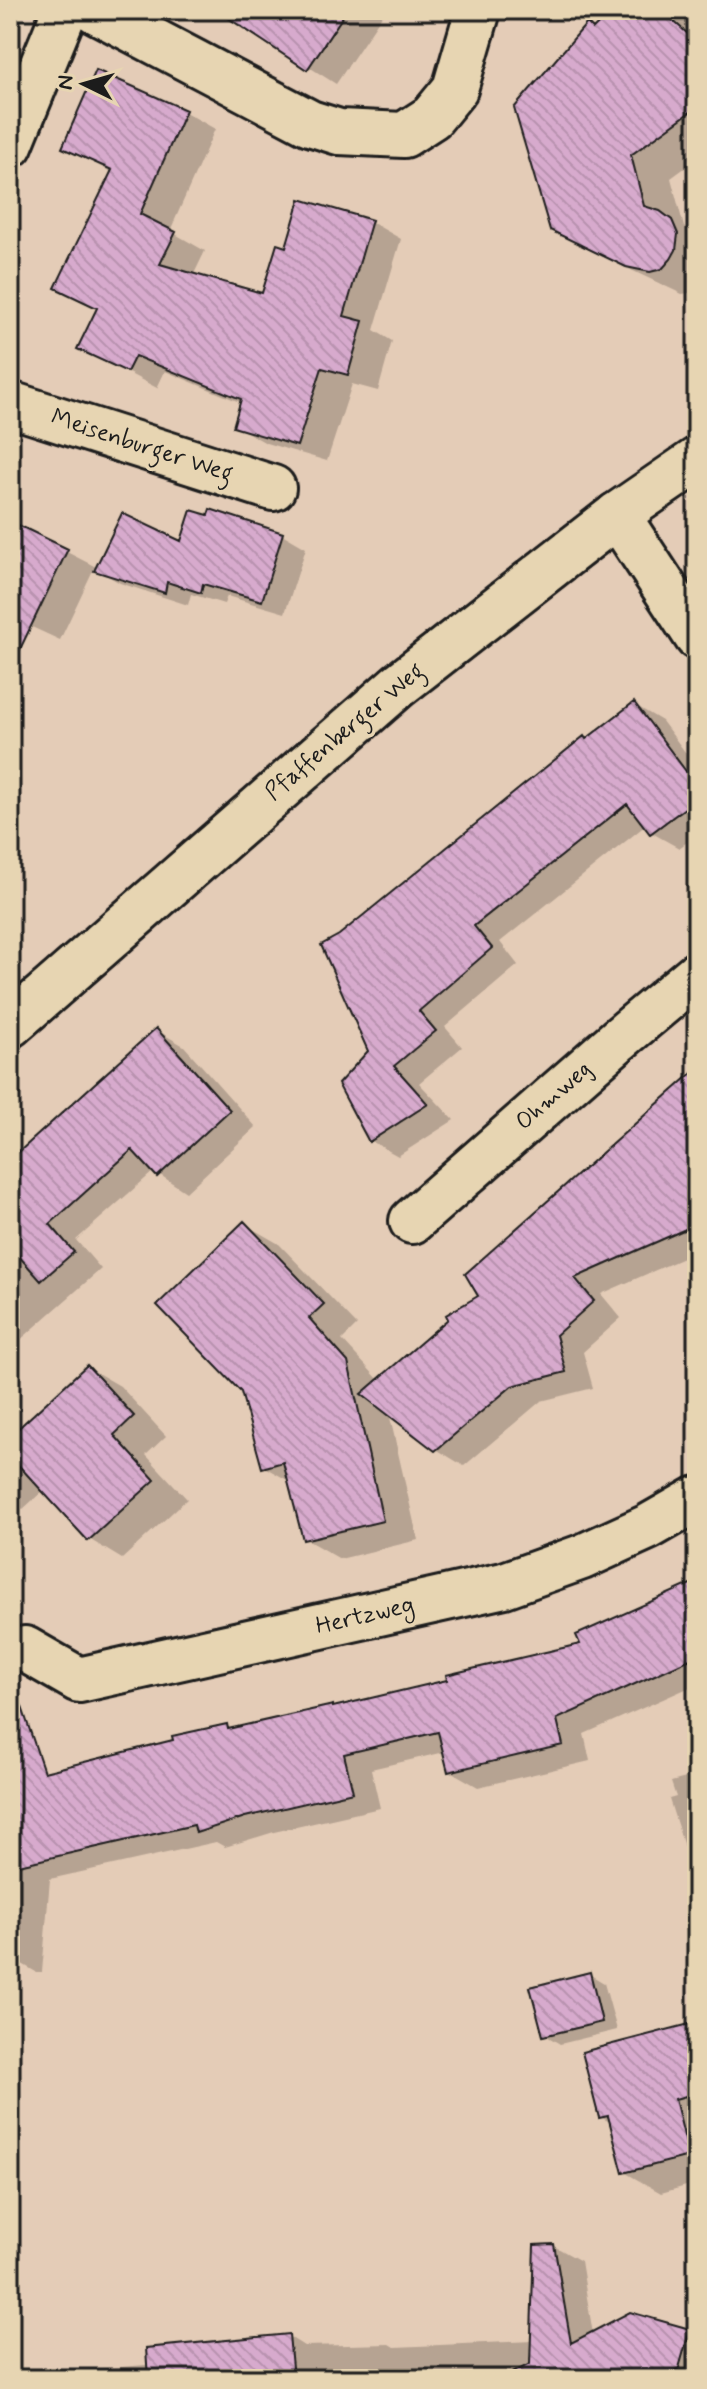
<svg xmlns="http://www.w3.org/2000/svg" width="707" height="2389" font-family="Mynerve,sans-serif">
  <defs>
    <pattern id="building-back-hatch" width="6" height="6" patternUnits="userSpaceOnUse" patternTransform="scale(2)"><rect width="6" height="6" fill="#d7aacd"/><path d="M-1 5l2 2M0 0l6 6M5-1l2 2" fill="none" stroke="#b892af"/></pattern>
  </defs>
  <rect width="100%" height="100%" fill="#e4ccb7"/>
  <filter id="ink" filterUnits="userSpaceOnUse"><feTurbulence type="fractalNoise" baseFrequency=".0125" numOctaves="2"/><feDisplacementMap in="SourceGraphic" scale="16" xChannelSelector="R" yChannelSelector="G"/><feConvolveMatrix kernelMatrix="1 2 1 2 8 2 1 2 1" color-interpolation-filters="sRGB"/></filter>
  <g filter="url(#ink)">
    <path fill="#0003" d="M219,10H377L383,14L336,84Z
      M616,10H671L697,31V159L671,178L684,227L697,235V292L682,294L593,252L552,228L587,25L595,30Z
      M185,112L215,129L170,231L205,251L193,276L263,296L287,250L371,222L401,239L374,330L392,341L378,391L352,384L327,461L266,443L236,426L242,403L165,371L157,388L80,348L99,310L58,287L113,173L65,148Z
      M10,523L98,568L182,544L282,534L306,548L285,613L227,596L224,604L191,594L188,605L120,583L94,568L60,640L10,617Z
      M635,705L662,721L697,768V835L679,848L652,833L646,825L500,942L518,965L445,1027L462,1047L419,1083L454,1120L398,1156L371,1141L370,1052L341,937Z
      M156,1030L184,1046L256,1127L186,1192L154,1171L76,1240L101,1269L10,1349V1163Z
      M697,1073V1252L601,1294L621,1318L583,1352L593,1388L541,1401L464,1466L436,1449L389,1413L418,1540L340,1559L305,1539L291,1482L264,1467L244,1224L279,1244L357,1325L342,1340L379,1380L481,1296L467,1274L612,1144Z
      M87,1367L120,1386L166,1436L146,1455L187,1499L122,1559L89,1539L44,1490L23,1509L10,1501V1439Z
      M697,1601V1684L584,1734L590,1761L478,1787L450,1771L445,1752L371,1769L380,1808L274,1832L225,1847L216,1842L50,1879L42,1972H36L10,1957V1782L176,1741L227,1726L234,1730L450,1682L583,1646Z
      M697,1775V1872L692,1857L686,1853L669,1799L676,1797L671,1782Z
      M589,1974L604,1983L617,2030L560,2044L545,2035Z
      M697,2024V2183L661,2193L624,2172L612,2123L600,2117Z
      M554,2246L581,2261L593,2334L689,2331L697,2335V2379H89V2370L200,2360L288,2336L304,2346L390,2344L395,2347L533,2341Z"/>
    <path fill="url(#building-back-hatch)" stroke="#1c1c1c" stroke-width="2" d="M216,10H347L307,70Z
      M613,10H661L697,42V107L631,155L644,206L660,211L672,220L678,234L676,250L671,259L662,269L650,272L626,267L550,230L514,108L587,23L593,29Z
      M96,70L186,110L140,214L176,232L160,264L262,293L277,244L286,247L300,199L372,220L344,316L363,321L348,375L322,368L297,446L233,427L241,399L135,356L127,372L77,349L97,308L55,288L112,170L62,148Z
      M210,509L283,533L262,601L203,584L201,593L167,582L165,593L94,571L122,513L181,541L191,510L208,515Z
      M10,521L68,549L10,670Z
      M634,702L697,786V799L650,834L627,804L474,926L492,948L419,1011L436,1031L394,1066L428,1104L369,1142L338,1084L368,1051L321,945L339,935L584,736L586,739Z
      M156,1028L230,1110L157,1177L132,1150L50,1224L74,1252L41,1281L16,1253L10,1259V1160Z
      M697,1069V1224L575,1278L594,1301L556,1335L566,1372L512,1386L435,1451L361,1394L448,1319L446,1315L478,1296L465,1274Z
      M244,1221L324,1304L309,1318L348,1362L383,1521L303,1540L283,1462L262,1468L241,1392L157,1305Z
      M87,1365L134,1416L114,1435L155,1480L88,1541L10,1456V1436Z
      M697,1581V1656L557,1719L563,1745L448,1772L438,1732L344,1754L353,1792L245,1817L196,1833L194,1825L10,1867V1696L18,1695L44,1772L173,1740L172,1736L227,1724L228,1729L333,1705V1707L447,1680L446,1675L580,1644L576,1635Z
      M590,1972L602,2022L543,2036L530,1987Z
      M697,2022V2093L675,2099L689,2156L623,2173L608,2116L599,2118L582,2052Z
      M554,2244L571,2343L630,2312L690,2329L679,2368L660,2379H501L530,2364L534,2245Z
      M289,2334L293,2379H148L146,2348Z"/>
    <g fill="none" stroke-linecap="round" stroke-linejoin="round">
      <g stroke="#1c1c1c" stroke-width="50">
        <path id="minor" d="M95,10L310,123L339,132L404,135L432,117L455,89L478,10
          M10,145L65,10
          M10,404L273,488
          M617,515L697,637
          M412,1221L618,1040L697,974
          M25,1649L79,1680L504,1585L582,1557L648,1527L697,1499"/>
      </g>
      <g stroke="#1c1c1c" stroke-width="50">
        <path id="major" d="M10,1025L399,685L617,515L697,460"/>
      </g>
      <use href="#minor" stroke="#e7d5b2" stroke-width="44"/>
      <use href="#major" stroke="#e7d5b2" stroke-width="44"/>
    </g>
  </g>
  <g text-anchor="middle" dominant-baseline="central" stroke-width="7" stroke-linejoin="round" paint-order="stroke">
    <g font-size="24" fill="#1c1c1c" stroke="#e7d5b2">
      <text transform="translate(142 446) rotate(18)">Meisenburger Weg</text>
      <text transform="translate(345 732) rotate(-40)">Pfaffenberger Weg</text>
      <text transform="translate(554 1096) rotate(-41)">Ohmweg</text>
      <text transform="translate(365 1616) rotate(-13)">Hertzweg</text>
    </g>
  </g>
  <rect width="707" height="2389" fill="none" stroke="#e7d5b2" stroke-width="40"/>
  <rect x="20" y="20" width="667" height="2349" fill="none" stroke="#1c1c1c" stroke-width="3" filter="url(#ink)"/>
  <g transform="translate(84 84) rotate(275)" stroke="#e7d5b2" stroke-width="6" paint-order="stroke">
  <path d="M0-6L14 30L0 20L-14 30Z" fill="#1c1c1c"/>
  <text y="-12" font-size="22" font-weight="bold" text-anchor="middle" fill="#1c1c1c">N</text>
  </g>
</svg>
